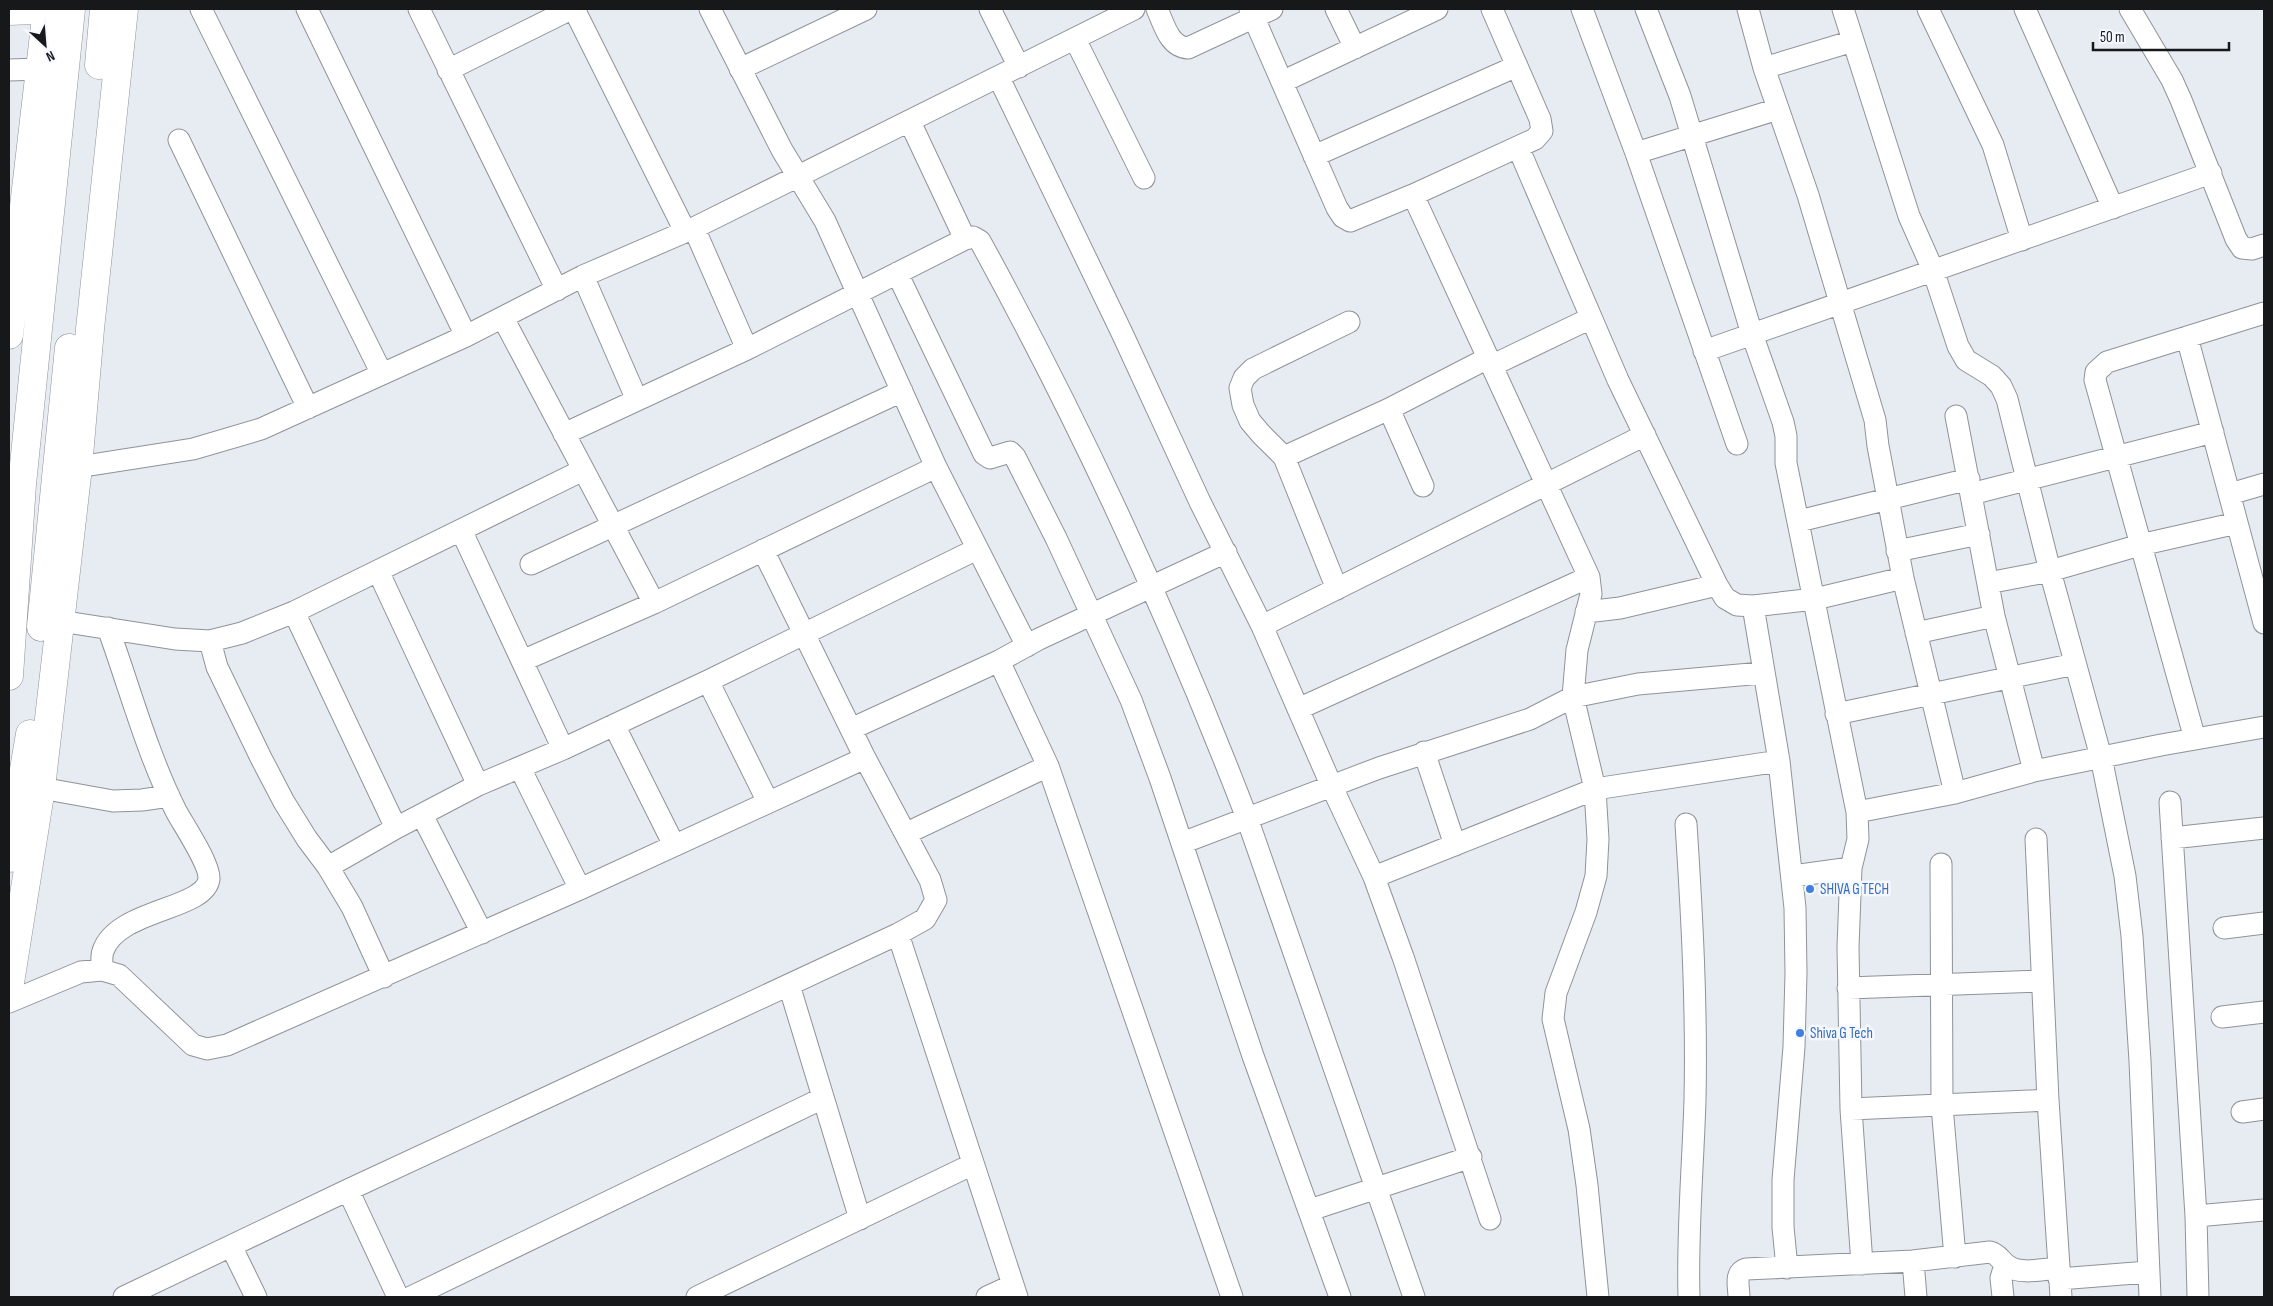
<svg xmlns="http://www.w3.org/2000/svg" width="2273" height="1306" font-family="'Sofia Sans Condensed',sans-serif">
  <rect width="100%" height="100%" fill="#e7ebf2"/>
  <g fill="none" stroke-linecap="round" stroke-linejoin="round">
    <g stroke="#8f9399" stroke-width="23">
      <path id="street" d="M201,9L382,374
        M307,9L466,336
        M419,9L557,290
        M574,9L685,231
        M710,9L782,150L825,221L936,467L1027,646
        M990,9L1019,67
        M1157,9C1164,24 1169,47 1188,48L1272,9
        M1250,9L1337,208L1343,217L1350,221L1413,195L1535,139L1542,131L1540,119L1492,9
        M1336,9L1355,48
        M1582,9L1636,153L1737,444
        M1646,9L1680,96L1752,334L1783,422L1786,436V463L1857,812L1858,839L1851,868L1848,947L1851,1109L1862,1264
        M1748,9L1764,68L1808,195L1875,420L1878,446L1903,578L1955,793
        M1843,9L1909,216L1933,270L1958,346L1966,360L1992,376L2001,386L2007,399L2050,571L2101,757L2125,876L2132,936L2140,1061L2150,1297
        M1928,9L1993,145L2022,240
        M2025,9L2113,208
        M2130,9L2172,80L2181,100L2236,239L2242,248L2252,249L2264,245
        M1075,39L1144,178
        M1764,68L1853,41
        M740,69L866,9
        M9,70L40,69
        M448,70L571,9
        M999,78L1122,333L1200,502L1262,626L1332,787L1374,877L1403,957L1490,1219
        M1282,82L1437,9
        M910,122L965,239
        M179,140L308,408
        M1518,147L1618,380L1717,585L1725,598L1737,605L1753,606L1815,599L1903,578
        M1636,153L1778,109
        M1314,156L1517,66
        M1413,195L1589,577L1591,594L1577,650L1573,697L1595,789L1598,839L1596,876L1586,912L1556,993L1553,1019L1579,1129L1587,1185L1598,1297
        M694,228L747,349
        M897,273L984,454L990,458L1010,452L1015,457L1056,538L1131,700L1160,778L1253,1056L1340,1297
        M583,276L637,400
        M503,318L654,603
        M2187,337L2264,623
        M1704,351L2211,173
        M1491,366L1591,318
        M1389,409L1423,486
        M1956,416L1994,616L2034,771
        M564,434L747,349L965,239L973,237L980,241C1082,427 1171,620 1247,818L1414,1297
        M1284,457L1389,409L1488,358
        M78,467L193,449L261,429L466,336L583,276L694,228L1134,9
        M1971,494L2213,432
        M2230,494L2264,484
        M1799,521L1969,479
        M461,530L563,749
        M1897,551L1979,534
        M531,564L902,391
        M378,571L478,785
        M1988,583L2050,571L2140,545L2237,523
        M1337,589L1284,457L1261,434L1250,421L1243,405L1240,388L1244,378L1253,369L1349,322
        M1753,606L1779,761L1795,908L1796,973L1794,1047L1783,1180V1227L1787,1268
        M294,612L396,828
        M1586,612L1620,608L1717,585
        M47,619L175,639L210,641L242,633L294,612L583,470
        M1262,626L1645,435
        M1916,633L1994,616
        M210,641L217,667L261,758L284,802L307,839L328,867L352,907L384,977
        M522,661L654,603L936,467
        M999,661L1048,766L1232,1297
        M708,681L768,802
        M1298,709L1589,577
        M1836,714L2075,664
        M614,725L674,845
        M851,729L999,661L1039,639L1226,552
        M2195,739L2095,380L2096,372L2107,362L2264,313
        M1424,752L1455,845
        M520,768L580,889
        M41,788L113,801L142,800L169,796
        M2170,802L2196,1216L2198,1297
        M1857,812L1955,793L2034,771L2161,745L2264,727
        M422,815L482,933
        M1686,824C1692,916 1697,1008 1695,1100C1693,1166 1687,1231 1689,1297
        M907,833L1048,766
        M2172,838L2264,828
        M2036,839L2048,1100L2061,1297
        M1182,843L1379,768L1530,719L1573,697L1638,684L1762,673
        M1941,864L1942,1106L1955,1257
        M328,867L396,828L478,785L563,749L708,681L977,549
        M1793,876L1851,868
        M1374,877L1595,789L1779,761
        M2224,928L2264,923
        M898,934L1017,1297
        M102,970C102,964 101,957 103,951C117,909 205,910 209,879C210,864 184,826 176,811C147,753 130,689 108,628
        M789,985L860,1219
        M1848,988L2042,981
        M9,1002L81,972L102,970L119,975L193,1045L207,1049L227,1045L580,889L865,758
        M2222,1017L2264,1012
        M1851,1109L2048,1100
        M2242,1112L2264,1109
        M348,1190L398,1297
        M1310,1210L1471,1157
        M2196,1216L2264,1210
        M231,1246L256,1297
        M1913,1261L1916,1297
        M2059,1279L2148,1272
        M124,1297L348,1190L898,934L925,919L936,900L930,880L865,758L763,550
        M411,1297L823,1098
        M697,1297L973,1164
        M987,1297L1013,1285
        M1739,1297C1739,1287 1734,1273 1746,1269L1913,1261L1990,1252C1999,1254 2000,1261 2008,1266C2021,1275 2043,1269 2059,1268
        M2003,1297L2001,1278L2005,1265"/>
    </g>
    <g stroke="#8f9399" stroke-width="29">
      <path id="secondary" d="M9,11L57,9
        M99,65L104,9
        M9,335L47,9
        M41,627L69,348
        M9,676L22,484L71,9
        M9,858L30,734
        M9,989L41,788L78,467L90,329L124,9"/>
    </g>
    <use href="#street" stroke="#fff" stroke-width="21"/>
    <use href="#secondary" stroke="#fff" stroke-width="28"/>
  </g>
  <g fill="#3f7fe0" stroke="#f5f8fe" stroke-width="2">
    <circle cx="1810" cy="889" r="5"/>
    <circle cx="1800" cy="1033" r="5"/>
  </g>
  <g text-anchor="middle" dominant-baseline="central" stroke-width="5" stroke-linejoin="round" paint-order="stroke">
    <g font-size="15" fill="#366cbe" stroke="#f5f8fe" text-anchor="start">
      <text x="1820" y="889">SHIVA G TECH</text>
      <text x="1810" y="1033">Shiva G Tech</text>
    </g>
  </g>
  <rect width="2273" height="1306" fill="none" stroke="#16181a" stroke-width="20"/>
  <g transform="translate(45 45) rotate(154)" stroke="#f5f8fe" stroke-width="4" paint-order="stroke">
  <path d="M0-4L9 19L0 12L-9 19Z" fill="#16181a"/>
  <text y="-8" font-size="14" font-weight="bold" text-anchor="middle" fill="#16181a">N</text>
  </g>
  <path d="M2093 42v8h136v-8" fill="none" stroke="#16181a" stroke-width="2.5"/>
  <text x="2100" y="42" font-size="15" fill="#16181a" stroke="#f5f8fe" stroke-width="4" paint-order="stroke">50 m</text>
</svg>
